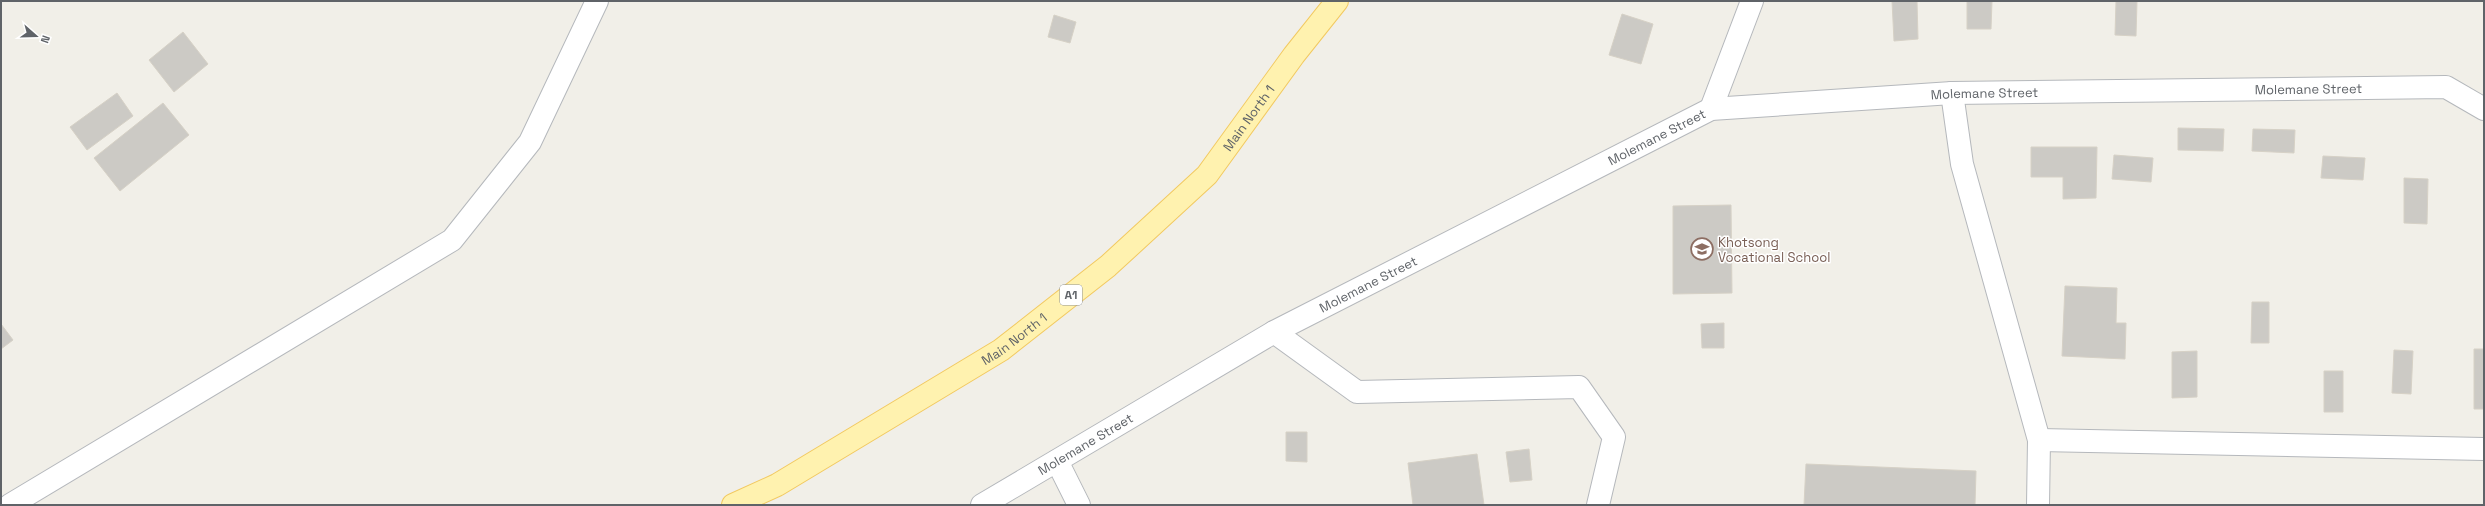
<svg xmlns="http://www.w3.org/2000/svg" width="2485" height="506" font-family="'Space Grotesk',sans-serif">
  <rect width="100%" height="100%" fill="#f1efe8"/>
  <path fill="#cccac5" stroke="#d6d1c6" d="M1892,1H1917L1918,39L1894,41Z
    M1967,1H1992L1991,29H1967Z
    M2116,1H2137L2136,36L2115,35Z
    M1622,14L1653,24L1641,64L1609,55Z
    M1054,15L1076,22L1070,43L1048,37Z
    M183,32L208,64L174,92L149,60Z
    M117,93L133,116L87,150L70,127Z
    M163,103L189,135L120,191L94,158Z
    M2178,128L2224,129L2223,151L2178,150Z
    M2253,129L2295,130L2294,153L2252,151Z
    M2031,147H2097L2096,198L2063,199V177H2031Z
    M2114,155L2153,158L2151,182L2112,179Z
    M2323,156L2365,158L2363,180L2321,178Z
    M2404,178L2428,179L2427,224L2404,223Z
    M1731,205L1732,293L1673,294V206Z
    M2065,286L2117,288L2116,323H2126L2125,359L2062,356Z
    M2252,302H2269V343H2251Z
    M1724,323V348H1702L1701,324Z
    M1,324L13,340L1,349Z
    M2474,349H2484V409H2474Z
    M2394,350L2413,351L2411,394L2392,393Z
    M2197,351V397L2172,398V352Z
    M2324,371H2343V412H2324Z
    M1286,432H1307V462L1286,461Z
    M1529,449L1532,480L1510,482L1506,452Z
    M1477,454L1484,505H1413L1408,463Z
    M1806,464L1976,471L1975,505H1804Z"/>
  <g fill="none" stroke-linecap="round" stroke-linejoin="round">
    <g stroke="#b5b8bc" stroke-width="24">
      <g id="minor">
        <path d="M1952,93L1962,164L2039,440L2038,505"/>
        <path d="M1711,109L1752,1"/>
        <path d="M1274,332L1357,392L1579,387L1614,437L1598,505"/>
        <path d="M2039,440L2484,449"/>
        <path d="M1057,461L1079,505"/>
        <path d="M10,505L452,240L530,142L597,1"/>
        <path id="s1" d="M982,505L1274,332L1711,109L1952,93L2446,87L2484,109"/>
      </g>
    </g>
    <g stroke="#f2c960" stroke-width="24">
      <g id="major">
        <path id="s2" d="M733,505L777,485L1001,350L1108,266L1207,175L1294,55L1337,1"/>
      </g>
    </g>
    <use href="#minor" stroke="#fff" stroke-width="22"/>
    <use href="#major" stroke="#fff2af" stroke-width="22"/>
  </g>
  <defs>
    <g id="university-ring" transform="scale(1.15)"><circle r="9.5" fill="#fff" stroke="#8d6e63" stroke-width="1.5"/><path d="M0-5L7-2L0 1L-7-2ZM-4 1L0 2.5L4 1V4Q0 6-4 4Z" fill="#8d6e63"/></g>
  </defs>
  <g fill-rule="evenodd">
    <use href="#university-ring" x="1702" y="249"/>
  </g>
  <g text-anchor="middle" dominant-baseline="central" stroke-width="3" stroke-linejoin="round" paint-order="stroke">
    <rect fill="#fff" stroke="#8f9295" stroke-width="1" x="1060" y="285" width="22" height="20" rx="3"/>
    <g font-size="12" font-weight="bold" fill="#5f6368">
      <text x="1071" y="295">A1</text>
    </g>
    <g font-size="13" fill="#5f6368" stroke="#fff">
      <text stroke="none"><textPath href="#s1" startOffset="1428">Molemane Street</textPath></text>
      <text stroke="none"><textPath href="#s1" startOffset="1104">Molemane Street</textPath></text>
      <text stroke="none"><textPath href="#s2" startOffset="651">Main North 1</textPath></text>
      <text stroke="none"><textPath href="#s1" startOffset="769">Molemane Street</textPath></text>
      <text stroke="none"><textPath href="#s1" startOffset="445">Molemane Street</textPath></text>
      <text stroke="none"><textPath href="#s2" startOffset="327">Main North 1</textPath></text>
      <text stroke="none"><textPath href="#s1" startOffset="120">Molemane Street</textPath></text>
    </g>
    <g font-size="13" fill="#785e54" stroke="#fff" text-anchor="start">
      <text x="1718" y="242">Khotsong<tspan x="1718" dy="15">Vocational School</tspan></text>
    </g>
  </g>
  <rect width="2485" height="506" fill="none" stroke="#5f6368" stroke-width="4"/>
  <g transform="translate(36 36) rotate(110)" stroke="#ffffff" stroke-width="3" paint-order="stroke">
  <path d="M0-3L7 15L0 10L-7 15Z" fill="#5f6368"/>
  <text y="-6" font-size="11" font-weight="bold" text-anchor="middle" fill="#5f6368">N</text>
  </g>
</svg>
